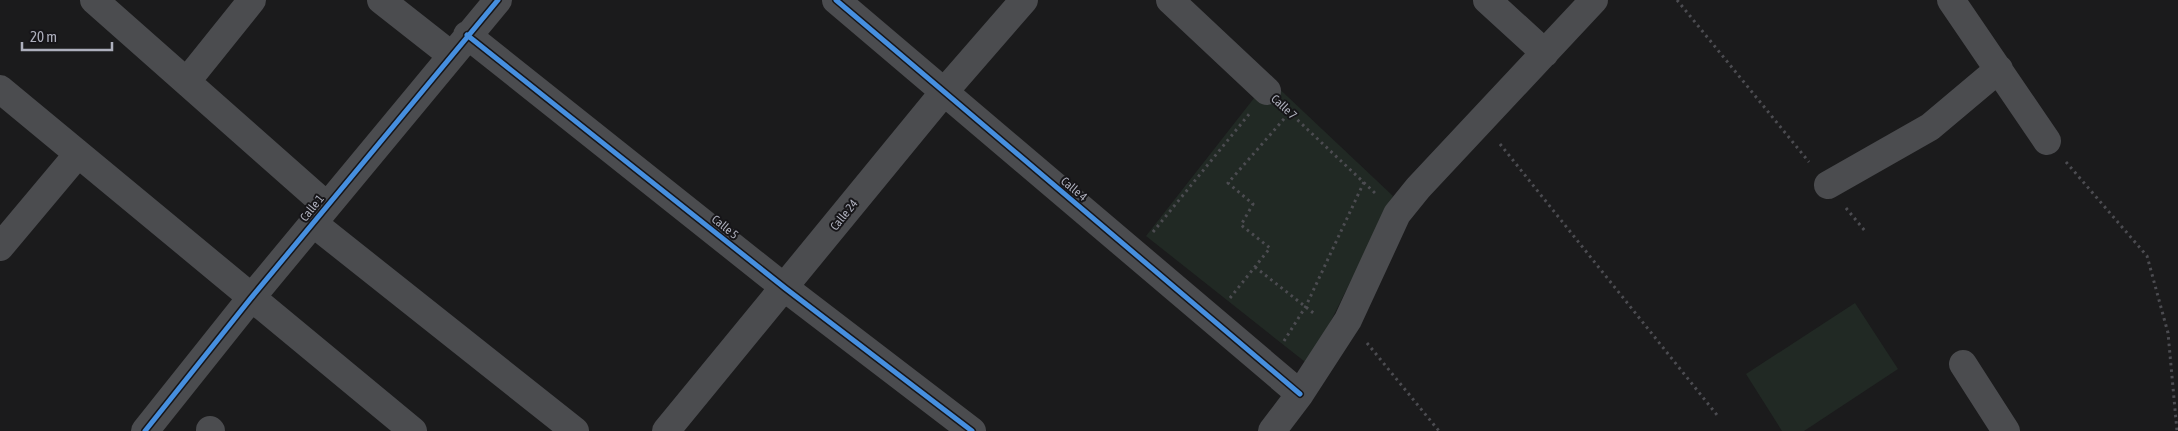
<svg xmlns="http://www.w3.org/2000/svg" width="2178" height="431" font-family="'Asap Condensed',sans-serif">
  <rect width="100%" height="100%" fill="#1b1b1c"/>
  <path fill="#212924" d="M1269,79L1393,196L1309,365L1146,236Z
    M1855,303L1898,369L1804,431H1782L1746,374Z"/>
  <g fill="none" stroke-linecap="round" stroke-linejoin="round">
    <path stroke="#4c4c51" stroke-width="3" stroke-dasharray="2.5 4" stroke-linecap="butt" d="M1677,0L1809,162
      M1288,111L1376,194
      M1500,144L1717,415
      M2066,162L2147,256L2168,333L2177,431
      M1846,208L1865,231
      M1153,232L1250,113
      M1255,267L1316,315
      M1230,298L1270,248L1241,225L1253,204L1228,183L1290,112
      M1284,341L1306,306L1364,182
      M1367,343L1439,431"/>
    <path stroke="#4b4c4f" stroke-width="28" d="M94,0L327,206
      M381,0L451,55
      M836,0L1300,394
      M1170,0L1267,91
      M1487,0L1545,53
      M1951,0L2047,141
      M467,35L785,288L972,431
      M187,81L252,0
      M0,89L413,431
      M1828,185L1930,127L1999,69
      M313,223L575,431
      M0,247L78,154
      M1963,364L2006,431
      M210,430L211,431
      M145,431L251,298L498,0
      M666,431L944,92L1024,0
      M1272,431L1300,394L1348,320L1397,214L1418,188L1594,0"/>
    <g stroke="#161518" stroke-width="8">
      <path id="cycleway" d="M836,0L1300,394
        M467,35L785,288L972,431
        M145,431L251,298L498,0"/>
    </g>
    <use href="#cycleway" stroke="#468fdf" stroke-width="5"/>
  </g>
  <g text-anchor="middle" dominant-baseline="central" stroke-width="4" stroke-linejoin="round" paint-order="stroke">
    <g font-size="12" fill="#adafbc" stroke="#161518">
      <text transform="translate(1284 107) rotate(43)">Calle 7</text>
      <text transform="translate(1074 189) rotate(40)">Calle 4</text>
      <text transform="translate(312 208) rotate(-51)">Calle 1</text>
      <text transform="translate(844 215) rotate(-51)">Calle 24</text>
      <text transform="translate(725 227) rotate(39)">Calle 5</text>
    </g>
  </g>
  <path d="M22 42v8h90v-8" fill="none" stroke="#adafbc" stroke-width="2.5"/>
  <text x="30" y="42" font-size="15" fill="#adafbc" stroke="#161518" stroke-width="4" paint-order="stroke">20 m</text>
</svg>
